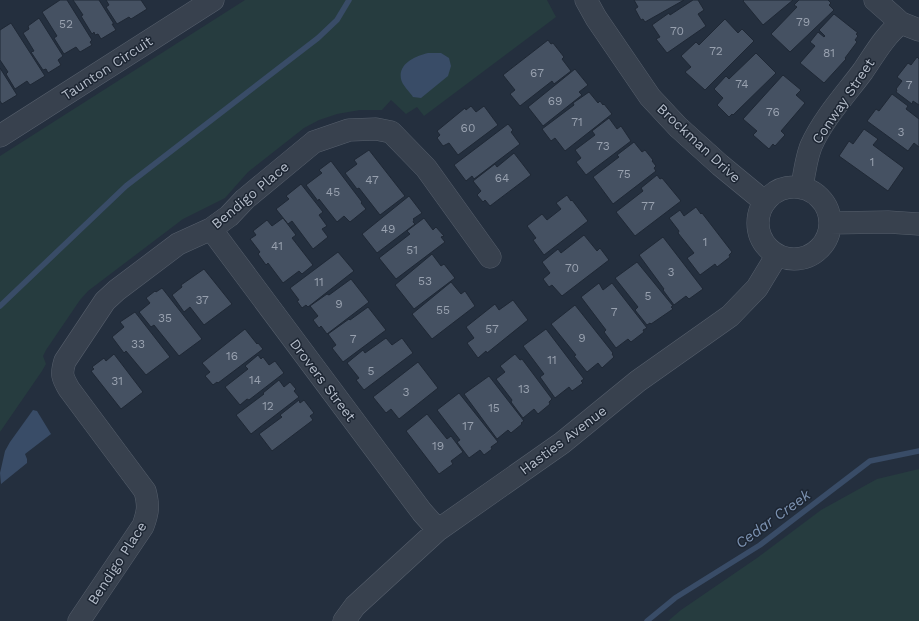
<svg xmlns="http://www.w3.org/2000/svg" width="919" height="621" font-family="'Work Sans',sans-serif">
  <rect width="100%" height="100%" fill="#242f3e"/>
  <path fill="#263c3f" d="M245,0H547L556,17L424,116L417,107L406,114L391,100L382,110H360L337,114L319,120L304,128L248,172L225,198L183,219L88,291L80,300L46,350L43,356L46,364L42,371L0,432V156Z
    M919,469V621H668L681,610L757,558L821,510L877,479Z"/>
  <path fill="#394c67" d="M428,53H441L449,58L451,66L448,76L421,98L413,97C410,92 402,85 401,79C398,63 416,56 428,53Z
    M33,410L37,411L51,434L25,454L27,459V463L1,484L0,473L5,451L10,442Z"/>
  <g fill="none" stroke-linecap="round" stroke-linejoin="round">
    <path stroke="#394c67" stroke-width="5.5" d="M0,306L126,186L318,38L337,20L349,0
      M647,621L675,598L760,545L870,461L919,451"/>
  </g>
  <path fill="#455162" stroke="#1f2835" d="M60,0H67L92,40L90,42L92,45L80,52L76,47L64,54L54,38L57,36L42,12Z
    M73,0H99L114,24H112L116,30L101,39L98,34L95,35L94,32L92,34L81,16L83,15Z
    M106,0H141L147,9L131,19L129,17L117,24L106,7L109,5Z
    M634,0H684L645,22L643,19L641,20L635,9L638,7Z
    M693,0H698L704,10L698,14L706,26L667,53L656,39L660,37L652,25L669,13L670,15Z
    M744,0H793L763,25L743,1Z
    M799,0H828L831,3L829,5L834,10L790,52L771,34L797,7L794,5Z
    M834,14L858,33L856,34L858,36L855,40L857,42L845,58L846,59L824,83L800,63L815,46L810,42L818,32L824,37L825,36L819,30Z
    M39,18L63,56L58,60L61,65L48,73L46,69L43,70L31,52L34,51L23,33L29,29L28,26Z
    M725,19L738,33L742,29L754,41L705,90L685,72L691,67L681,56L696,42L699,45Z
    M11,23L45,76L30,85L27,81L15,89L6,74L8,72L0,60V30Z
    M548,40L551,44L553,43L564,57L562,59L571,71L554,84L552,81L520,106L510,94L515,90L503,75Z
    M756,53L776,73L733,115L732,114L729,117L717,105L723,98L714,89L726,76L729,79Z
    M917,57L919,59V105L913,101L912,104L896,92L897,90L896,89L902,81L897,77L908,63L911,65Z
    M0,68L17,95L2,104L0,101Z
    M575,69L588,85L579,92L582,95L543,126L528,107Z
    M783,75L801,90L796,95L805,103L781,131L785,135L775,146L773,144L769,149L753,135L757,131L743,119Z
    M589,92L598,103L600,101L603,105L604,104L612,114L565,151L555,138L551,141L542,129L574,105L573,103Z
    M892,94L908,106L906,109L919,119V147L914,143L908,151L867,121L876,109L879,111Z
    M471,106L476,112L484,106L498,125L458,155L449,143L443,146L437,138L440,135L437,131L465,108L466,110Z
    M609,118L617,129L621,126L631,141L586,175L576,162L581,158L575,150L595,135L592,131Z
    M508,124L513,130L511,132L520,144L474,179L472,176L466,181L454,165Z
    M864,129L878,139L873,145L904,168L888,191L839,156L849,141L853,144Z
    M634,142L642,152L645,150L653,160L652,161L656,166L654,168L656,171L613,204L593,177L619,157L617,155Z
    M369,150L405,196L380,215L359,188L357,189L345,173L357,164L354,160Z
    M514,153L531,175L490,206L485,200L483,202L477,195L481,191L473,181L495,164L497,167Z
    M331,161L362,202L361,203L366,209L350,222L344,216L337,222L319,199L318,201L306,185L322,173L319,170Z
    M657,175L660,179L662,178L681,201L635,236L616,212L643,191L641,188Z
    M301,184L323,212L319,215L327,226L322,229L328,237L313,249L292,221L288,224L276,209L289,199L286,196Z
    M567,195L571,201L572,200L588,221L544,255L533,240L536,238L527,226L542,214L547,220L561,209L556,203Z
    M409,196L422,213L413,219L414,220L413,222L415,224L377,253L362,234Z
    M696,207L701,214L702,213L732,252L729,255L730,257L717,267L715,264L700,275L687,258L694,253L678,233L679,231L669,218L680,210L684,216Z
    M283,218L296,235L292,238L313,265L302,274L299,271L283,283L268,263L266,265L258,254L260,252L250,239L256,235L253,231L267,220L272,226Z
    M424,218L433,230L436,227L444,236L441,237L445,242L396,279L379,258L410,234L407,231Z
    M584,235L597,251L600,248L609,260L562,296L552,285L549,287L543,279L550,273L542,262L558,249L561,253Z
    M663,237L703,289L689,299L686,296L674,305L663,290L664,289L639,255Z
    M338,252L354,271L308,307L306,305L302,308L297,301L299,300L290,288Z
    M432,254L441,266L444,264L455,278L414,309L395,285Z
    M637,262L673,306L671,307L673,309L651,324L650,323L647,325L635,310L638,307L615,278Z
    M204,269L232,304L204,325L190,307L184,312L172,295L182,287L181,285Z
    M351,279L369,302L327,334L321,326L319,328L313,320L318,316L310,306L327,294L329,295Z
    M451,282L461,294L465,291L475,306L432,339L412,314Z
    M599,283L603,290L612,283L647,328L643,330L644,332L631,342L628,339L616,348L604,332L606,330L581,297Z
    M162,288L202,339L179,356L154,325L151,327L139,312L150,303L146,298L155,291L156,292Z
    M513,300L528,320L487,353L486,351L478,358L467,343L474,338L466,327L495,304L499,310Z
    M575,305L613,353L612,354L614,357L602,368L598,363L587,372L574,356L576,355L551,324Z
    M368,307L386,330L343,362L332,348L336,345L328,334L349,319L350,320Z
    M135,312L170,357L146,375L126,351L124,353L112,337L124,327L120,322Z
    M245,329L257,344L258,343L263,349L218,383L217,382L213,385L205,376L210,372L202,363Z
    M546,329L584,379L581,381L583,383L572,391L569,387L555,398L540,377L544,374L523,346Z
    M386,338L392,345L402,338L413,353L364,390L356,380L359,378L347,363L363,350L365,353Z
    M114,354L143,392L121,409L91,371L94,369L92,367L104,358L106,361Z
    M515,354L520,360L522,359L552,399L549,402L550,404L538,414L534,409L523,418L511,402L512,400L496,379L505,372L500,366Z
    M258,355L261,359L263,357L269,365L275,361L284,373L249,400L247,399L240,405L225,387L248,369L245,366Z
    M418,362L438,388L399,419L391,409L386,413L373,397Z
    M489,376L524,421L521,423L522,424L511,433L508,430L497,439L464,394Z
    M279,380L284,387L290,382L296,389L294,391L299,397L251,434L236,415L264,394L263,393Z
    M459,393L498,442L491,447L492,449L484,455L480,450L469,458L457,442L460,440L437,410Z
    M299,400L300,403L304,400L314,413L310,416L313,420L272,451L259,434L282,417L280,415Z
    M427,414L447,439L451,436L463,452L451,461L453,464L439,474L406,431Z"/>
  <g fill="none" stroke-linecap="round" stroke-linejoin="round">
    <g stroke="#565f6c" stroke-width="23">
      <path id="minor" d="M586,0L596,18L650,97L678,127L720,165L765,202
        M875,0L901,23L919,30
        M0,136L213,0
        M758 223a36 36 0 1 1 72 0a36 36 0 1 1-72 0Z
        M802,188C804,174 806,159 811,146C823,119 845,95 863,71C874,55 885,35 901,23
        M830,223L888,222L919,224
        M211,229L422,512L438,530
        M79,621L143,526C148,512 149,506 145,491L69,389C62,377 61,374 65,361L105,301L117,290L178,244L211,229L229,216L245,199L314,142L349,130L376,129L391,132L426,168L490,257
        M344,621L355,606L438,530L562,443L638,381L730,316L757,288L777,255"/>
    </g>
    <use href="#minor" stroke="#38414e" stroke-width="22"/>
  </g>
  <g text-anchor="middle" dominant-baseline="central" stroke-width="3" stroke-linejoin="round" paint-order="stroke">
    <g font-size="12" fill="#98a1af">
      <text x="803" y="22">79</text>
      <text x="66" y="24">52</text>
      <text x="677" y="31">70</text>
      <text x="716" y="51">72</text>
      <text x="829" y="53">81</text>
      <text x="537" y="73">67</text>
      <text x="742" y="84">74</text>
      <text x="909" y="85">7</text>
      <text x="555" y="101">69</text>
      <text x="773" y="112">76</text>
      <text x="577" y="122">71</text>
      <text x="468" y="128">60</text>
      <text x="901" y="132">3</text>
      <text x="603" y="146">73</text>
      <text x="872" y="162">1</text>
      <text x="624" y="174">75</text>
      <text x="502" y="178">64</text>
      <text x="372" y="180">47</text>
      <text x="333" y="192">45</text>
      <text x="648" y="206">77</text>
      <text x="388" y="229">49</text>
      <text x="705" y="242">1</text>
      <text x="277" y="246">41</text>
      <text x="412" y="250">51</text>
      <text x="572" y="268">70</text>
      <text x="671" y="272">3</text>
      <text x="425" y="281">53</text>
      <text x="319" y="282">11</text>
      <text x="648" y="296">5</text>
      <text x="202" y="300">37</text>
      <text x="339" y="304">9</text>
      <text x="443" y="310">55</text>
      <text x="614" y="312">7</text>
      <text x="165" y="318">35</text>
      <text x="492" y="329">57</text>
      <text x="582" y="338">9</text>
      <text x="353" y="339">7</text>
      <text x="138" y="344">33</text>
      <text x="232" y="356">16</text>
      <text x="552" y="360">11</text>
      <text x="371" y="371">5</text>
      <text x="255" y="380">14</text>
      <text x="117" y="381">31</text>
      <text x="524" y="389">13</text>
      <text x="406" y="392">3</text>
      <text x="268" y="406">12</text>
      <text x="494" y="408">15</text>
      <text x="468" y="426">17</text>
      <text x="438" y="446">19</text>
    </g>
    <g font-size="14" fill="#b4bcc9" stroke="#1d2633">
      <text transform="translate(107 68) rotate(-33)">Taunton Circuit</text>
      <text transform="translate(843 101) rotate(-56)">Conway Street</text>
      <text transform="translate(699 143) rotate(43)">Brockman Drive</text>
      <text transform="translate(250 195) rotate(-40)">Bendigo Place</text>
      <text transform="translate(323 380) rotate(53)">Drovers Street</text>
      <text transform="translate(563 440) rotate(-37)">Hasties Avenue</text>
      <text transform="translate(117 563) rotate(-57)">Bendigo Place</text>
    </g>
    <g font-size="15" font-style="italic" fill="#7c92b1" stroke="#1d2633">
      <text transform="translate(773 519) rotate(-36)">Cedar Creek</text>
    </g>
  </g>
</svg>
